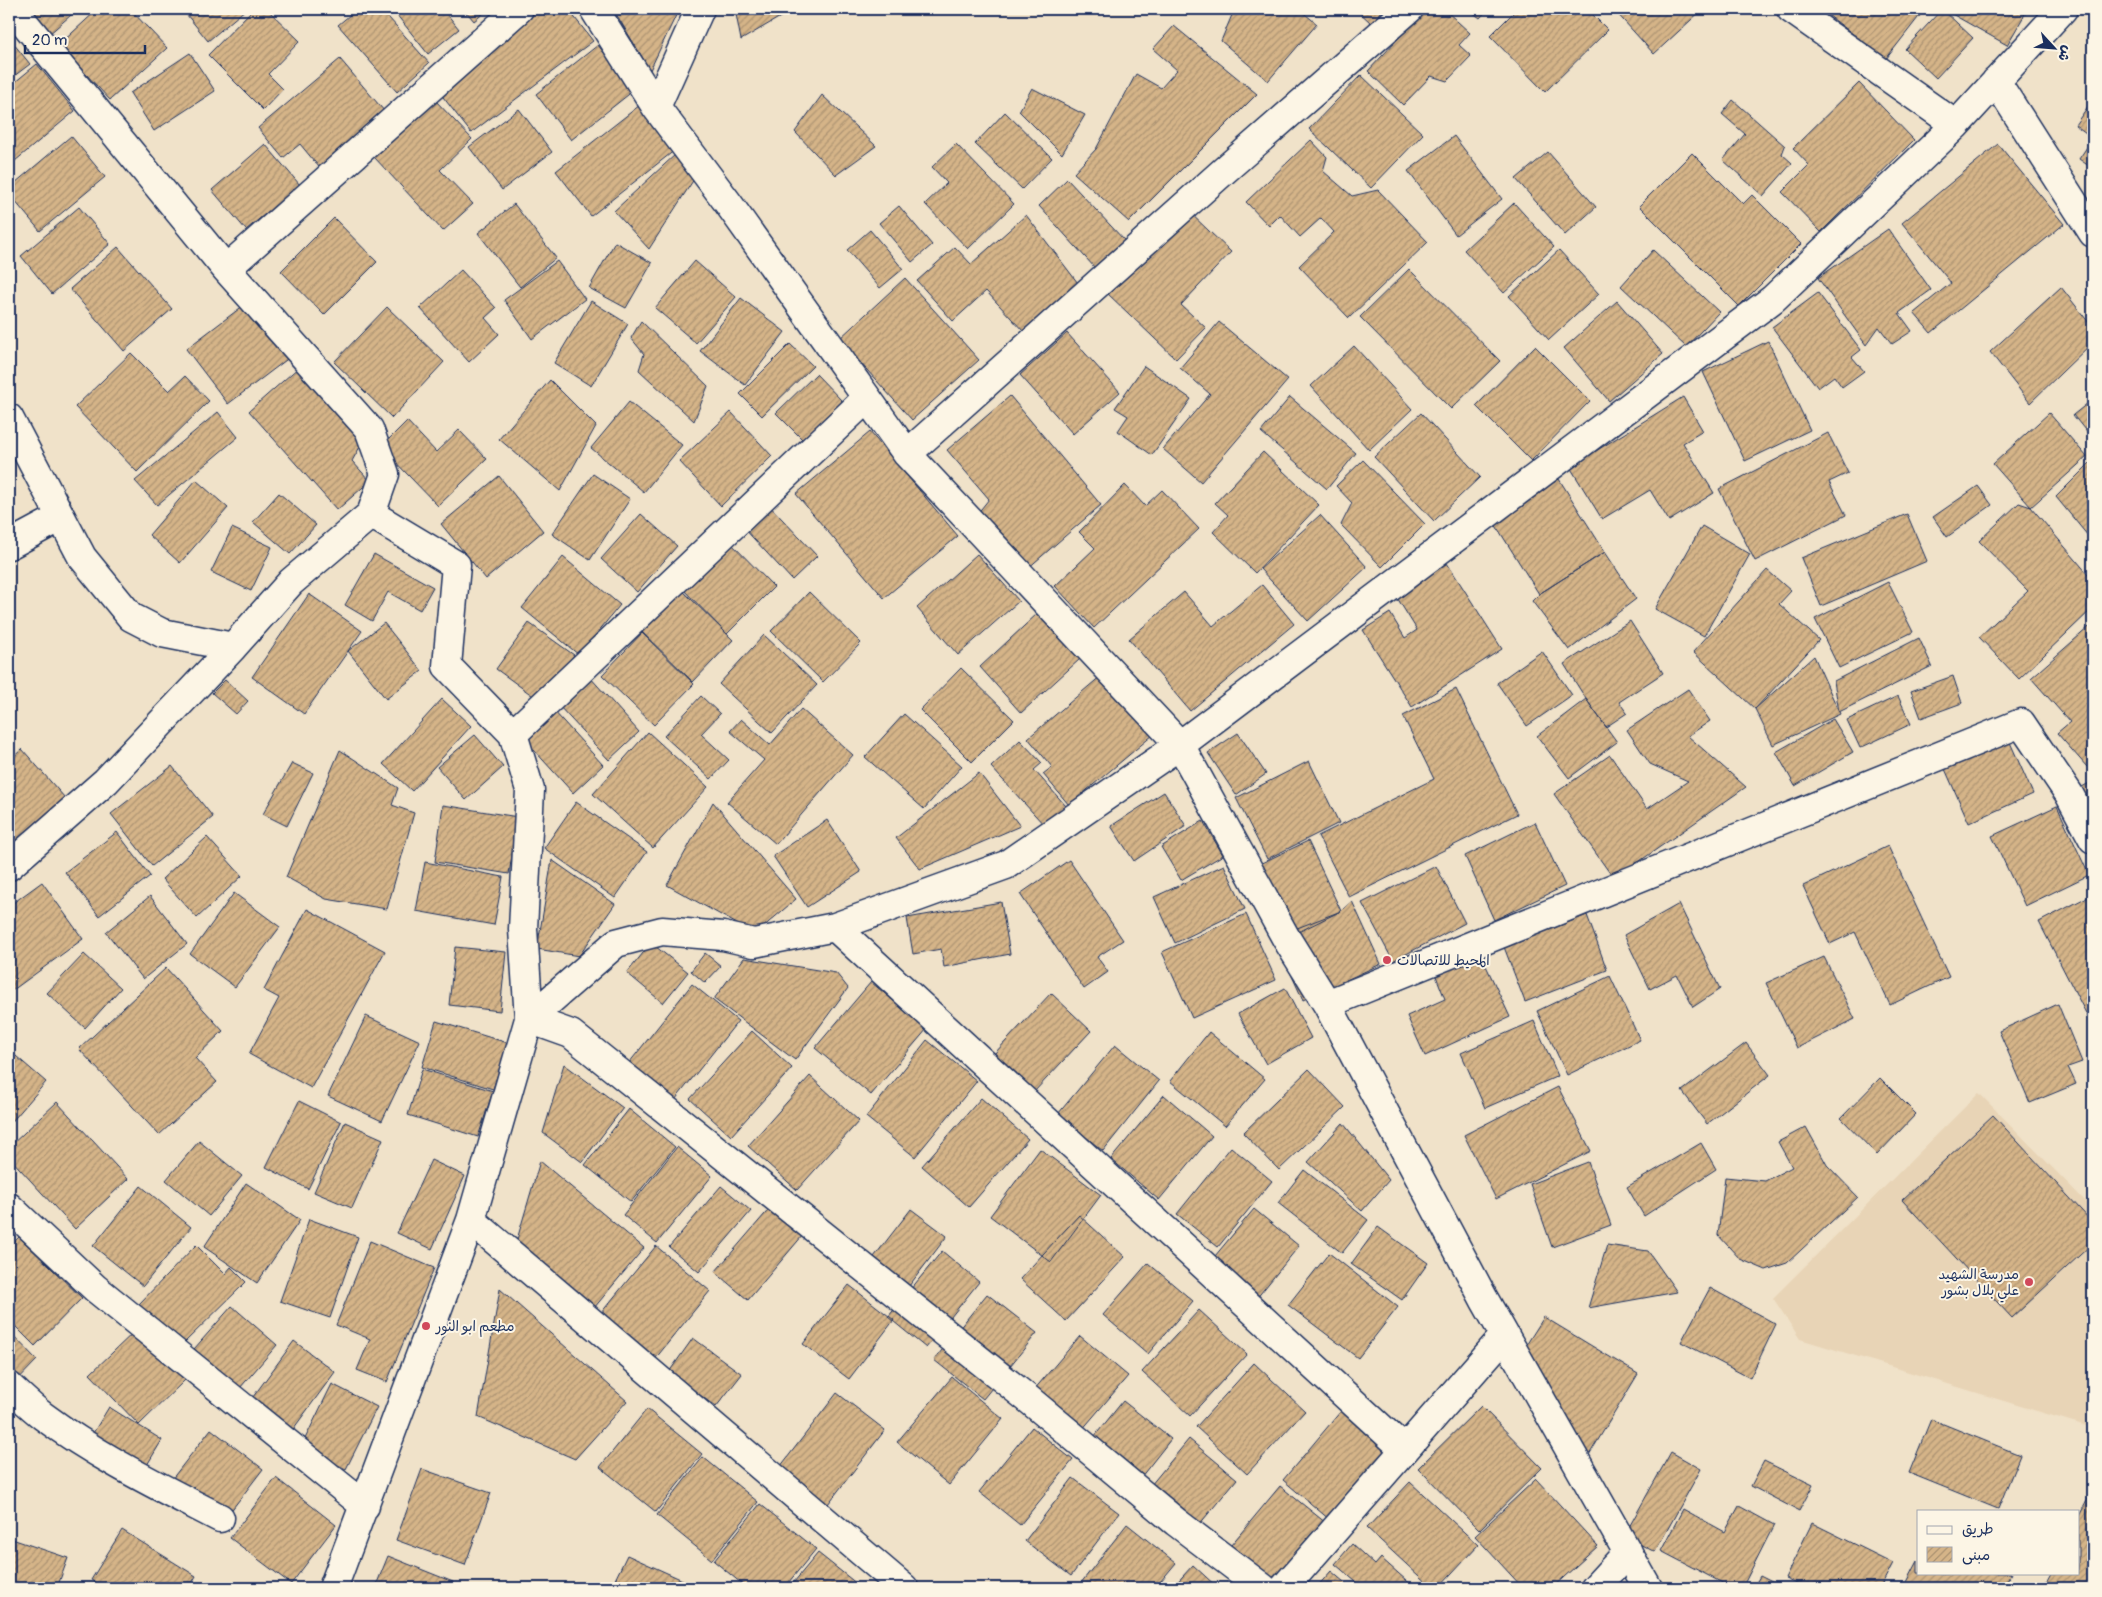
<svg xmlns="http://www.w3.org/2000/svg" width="2102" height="1597" font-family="Pangolin,'Playpen Sans Arabic',sans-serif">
  <defs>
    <pattern id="building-hatch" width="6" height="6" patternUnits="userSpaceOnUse" patternTransform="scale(1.25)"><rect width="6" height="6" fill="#d5b488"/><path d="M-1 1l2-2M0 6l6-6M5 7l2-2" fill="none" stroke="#ac9372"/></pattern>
  </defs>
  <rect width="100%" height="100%" fill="#f0e2c9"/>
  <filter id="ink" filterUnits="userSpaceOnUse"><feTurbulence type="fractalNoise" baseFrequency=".02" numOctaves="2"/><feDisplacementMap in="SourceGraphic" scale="10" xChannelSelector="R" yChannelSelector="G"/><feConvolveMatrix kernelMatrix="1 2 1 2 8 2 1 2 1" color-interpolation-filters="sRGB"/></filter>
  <g filter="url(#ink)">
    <path fill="#e8d4b6" d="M1979,1093L2093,1209V1428L1800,1339L1773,1298Z"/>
    <path fill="url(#building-hatch)" stroke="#1b2f5e" d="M26,9H78L48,35Z
      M98,9H130L167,48L110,100L59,45Z
      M182,9H246L208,41Z
      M253,9H267L300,41L268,74L283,89L263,110L208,55Z
      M357,9H381L429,63L397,92L338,25Z
      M392,9H443L459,29L428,54Z
      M464,9H489L474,21Z
      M539,9H568L593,41L471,133L436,88Z
      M613,9H679L650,70Z
      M735,9H794L741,40Z
      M1225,9H1299L1317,24L1268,81L1221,41L1232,15Z
      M1356,9H1384L1371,23Z
      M1426,9H1444L1470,33L1459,45L1471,56L1447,81L1431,76L1403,105L1368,71Z
      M1468,9H1488L1480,18Z
      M1517,9H1587L1608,30L1545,92L1490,36Z
      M1615,9H1703L1654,54L1614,10Z
      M1820,9H1925L1886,59Z
      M1942,9L1973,38L1936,78L1905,49Z
      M1943,9H2028L2007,45Z
      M1174,26L1257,94L1129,222L1074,173L1096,149L1136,74L1161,88L1177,70L1153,49Z
      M9,38L30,64L9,80Z
      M598,45L633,91L571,140L536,94Z
      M190,53L215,91L154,131L130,93Z
      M340,59L385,112L319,167L300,144L283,158L258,128Z
      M37,64L75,111L9,166V87Z
      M1361,75L1423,134L1371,188L1309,129Z
      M1859,83L1914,140L1821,232L1782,192L1809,165L1793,148Z
      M1032,88L1085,115L1062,154L1019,111Z
      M822,95L876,146L836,175L795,132Z
      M2093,99V169L2079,159L2093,138L2075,125Z
      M435,100L472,139L440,170L473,204L443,231L374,157Z
      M1733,100L1785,146L1782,154L1792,163L1763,196L1723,160L1745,134L1722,114Z
      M640,105L675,150L591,216L556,171Z
      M519,109L552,152L502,190L469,147Z
      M1005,112L1052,158L1022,189L975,144Z
      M71,136L105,177L40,231L9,194V188Z
      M1454,136L1502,199L1456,235L1408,171Z
      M1311,140L1327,157L1323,171L1352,196L1378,190L1428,242L1349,318L1299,266L1334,232L1321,218L1300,237L1280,215L1269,226L1246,202Z
      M265,144L300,185L246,230L212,190Z
      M956,144L1014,204L968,249L925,204L947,183L932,167Z
      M1998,144L2064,224L1931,333L1914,313L1951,283L1902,223Z
      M1548,152L1596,207L1565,235L1516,179Z
      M1692,153L1743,204L1752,195L1801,244L1739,306L1639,206Z
      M676,154L696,176L649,249L614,211Z
      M1067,179L1125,241L1095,268L1039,206Z
      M1514,203L1554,247L1504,293L1464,250Z
      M514,204L556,258L520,287L478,233Z
      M899,206L932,245L912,262L879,223Z
      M79,207L110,244L52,294L21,256Z
      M1186,209L1231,252L1181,305L1206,328L1176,359L1107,293Z
      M1026,215L1081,287L1024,332L986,291L953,321L917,281L955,247L971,264Z
      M334,218L377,262L324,315L281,271Z
      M1888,229L1931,290L1899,313L1912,331L1892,344L1879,327L1866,345L1818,278Z
      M870,230L903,269L880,288L847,250Z
      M615,242L652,263L626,308L589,288Z
      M118,247L172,309L124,351L70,289Z
      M1559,250L1599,294L1549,340L1509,296Z
      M1653,250L1719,312L1686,347L1621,286Z
      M557,261L585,299L532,339L504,300Z
      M695,261L736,297L696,343L655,308Z
      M1409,269L1500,361L1451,409L1360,317Z
      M461,270L496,308L485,318L499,334L469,362L420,308Z
      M905,278L979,360L912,420L839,339Z
      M2061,287L2093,328V342L2030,403L1990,352Z
      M1818,293L1861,350L1852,357L1864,371L1842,387L1834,376L1818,388L1772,327Z
      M741,298L785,332L745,385L700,351Z
      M591,301L628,324L591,386L554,363Z
      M1617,301L1663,354L1609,401L1564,348Z
      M248,302L290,357L228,404L186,349Z
      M387,307L444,362L392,418L334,362Z
      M641,321L708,386L694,421L639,370L644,354L631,338Z
      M1219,322L1288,380L1201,482L1163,449L1210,394L1180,368Z
      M1067,333L1120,392L1073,434L1020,375Z
      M1768,341L1810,430L1745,461L1703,372Z
      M790,344L813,366L762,416L740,394Z
      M1354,346L1412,409L1369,450L1311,386Z
      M1535,346L1590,401L1531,461L1476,406Z
      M131,353L169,391L185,376L209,401L137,472L75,407Z
      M300,366L365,438L352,461L370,481L337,510L249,411Z
      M1144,366L1191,399L1152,455L1118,431L1128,416L1115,408Z
      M816,374L842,401L803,440L776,413Z
      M550,380L596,426L560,491L499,439Z
      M1010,396L1101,505L1027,569L977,514L989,499L947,450Z
      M1290,397L1356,453L1327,489L1261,432Z
      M1683,397L1703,431L1683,443L1714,493L1669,521L1650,490L1602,519L1570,467Z
      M2093,399V440L2073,415Z
      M629,402L682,445L644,492L591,448Z
      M218,412L238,437L157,505L135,481Z
      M731,412L772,456L721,506L679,461Z
      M1421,413L1480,477L1434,521L1374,457Z
      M2049,413L2087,457L2031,507L1993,464Z
      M407,421L436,452L459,430L487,459L438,506L381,447Z
      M870,432L958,536L884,598L796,494Z
      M1828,433L1848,473L1829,482L1846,515L1755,561L1719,489Z
      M1263,452L1319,505L1255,573L1213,532L1228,515L1215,503Z
      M1363,460L1425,524L1382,567L1341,525L1352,503L1336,486Z
      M2093,460V542L2056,497Z
      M593,474L630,499L590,560L552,534Z
      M499,476L543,531L486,579L441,524Z
      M1559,479L1605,552L1539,594L1493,521Z
      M196,480L228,508L180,563L149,535Z
      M1125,485L1145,506L1162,490L1199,529L1094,628L1055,586L1095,548L1079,532Z
      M1978,486L1992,505L1947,537L1933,517Z
      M279,493L316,525L290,554L253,522Z
      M765,501L817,556L792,580L741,525Z
      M2019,503L2031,507L2093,580V608L2019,679L1979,637L2028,591L1979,541Z
      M641,514L677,546L637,592L601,559Z
      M1907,514L1927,561L1821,606L1801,558Z
      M1320,515L1367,567L1308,621L1260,569Z
      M1702,526L1750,554L1704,636L1655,609Z
      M232,528L272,547L251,591L211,572Z
      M724,536L774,587L727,634L677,583Z
      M1605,552L1636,599L1569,650L1532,601L1539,594Z
      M374,554L433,587L420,610L388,592L372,621L345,605Z
      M977,554L1019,601L958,655L917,608Z
      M563,557L620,605L579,655L522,608Z
      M1447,563L1502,649L1412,707L1363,630L1390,613L1405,638L1417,630L1396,596Z
      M1767,570L1791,591L1779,604L1819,640L1755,709L1693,652Z
      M1888,582L1913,632L1839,668L1815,619Z
      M1262,585L1294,624L1190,711L1129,639L1184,592L1213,626Z
      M682,590L733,640L693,682L641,631Z
      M809,592L861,643L823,682L771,631Z
      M309,594L362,631L304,714L252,677Z
      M1038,613L1080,659L1021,713L980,667Z
      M1630,621L1663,673L1619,702L1627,713L1606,727L1586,699L1564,664Z
      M384,623L422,671L386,699L348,651Z
      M529,623L574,655L540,701L496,669Z
      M2089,627L2093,632V761L2087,767L2057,733L2070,722L2031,678Z
      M642,633L694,684L654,725L602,675Z
      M764,635L817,685L772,733L719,684Z
      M1919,638L1932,666L1839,712L1834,681Z
      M1542,651L1572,695L1527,726L1497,683Z
      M1814,656L1840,714L1773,745L1755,709Z
      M961,668L1014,720L972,762L920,710Z
      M1102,675L1153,735L1069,805L1043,774L1052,767L1028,738Z
      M589,676L639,732L609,760L558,705Z
      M1953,676L1962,703L1921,718L1911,691Z
      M225,680L248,701L236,714L212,693Z
      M1456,689L1517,814L1349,897L1318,836L1434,779L1403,716Z
      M1688,689L1710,721L1688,736L1746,787L1614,879L1554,794L1610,755L1647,809L1688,781L1650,764L1627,730Z
      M701,696L720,714L701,734L729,760L711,779L664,736Z
      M1898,696L1911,724L1860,748L1847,720Z
      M442,699L471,726L412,791L383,764Z
      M1586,699L1617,742L1569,778L1537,736Z
      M801,709L853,755L776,844L727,802L764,760L730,731L741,719L770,745Z
      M553,710L603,765L573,793L523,738Z
      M904,714L962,766L924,809L865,757Z
      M1833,719L1853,752L1795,786L1776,752Z
      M648,732L708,787L653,848L593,794Z
      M1238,733L1266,774L1236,795L1208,753Z
      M475,735L503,767L466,800L437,767Z
      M1020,740L1042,763L1034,770L1066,806L1045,826L991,767Z
      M2009,740L2033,794L1969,823L1945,769Z
      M22,749L65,798L9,849V761Z
      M340,750L398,788L392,805L414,813L387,909L326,899L286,877Z
      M1309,761L1339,823L1267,859L1236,798Z
      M292,763L313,773L287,826L263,814Z
      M172,766L213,817L152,866L111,814Z
      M979,773L1020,826L920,869L896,838Z
      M2093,781V839L2069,794Z
      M1164,792L1186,826L1134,861L1111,826Z
      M576,802L647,852L615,898L544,848Z
      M713,802L796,899L755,934L667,885Z
      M443,805L518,817L509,874L435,862Z
      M2057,806L2089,875L2025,906L1992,836Z
      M827,820L861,872L807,907L773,856Z
      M1203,821L1223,855L1181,880L1161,847Z
      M1535,822L1565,886L1494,920L1465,856Z
      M117,832L150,876L99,916L65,872Z
      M207,837L242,876L197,918L162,879Z
      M1308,841L1341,911L1286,938L1253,867Z
      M1888,846L1949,977L1890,1005L1855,932L1830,944L1803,886Z
      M552,860L615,904L579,956L537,949Z
      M1069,860L1123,940L1097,957L1108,972L1084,989L1020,894Z
      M425,862L503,877L494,925L416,911Z
      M1224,865L1245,909L1175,943L1154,897Z
      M1436,866L1465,923L1393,961L1362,903Z
      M42,882L83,939L13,990L9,985V906Z
      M234,893L280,927L235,987L190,954Z
      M2093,894V1022L2091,1023L2039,922Z
      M150,896L187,944L143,979L106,932Z
      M1352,901L1381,964L1303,1000L1274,937L1341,911Z
      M1001,902L1010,954L944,967L941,949L913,954L907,918Z
      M1679,904L1720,989L1693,1007L1677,975L1650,989L1624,935Z
      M307,909L385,951L311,1088L249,1054L279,998L264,990Z
      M1246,914L1276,980L1192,1018L1162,952Z
      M1587,915L1607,970L1525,1002L1504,947Z
      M651,943L688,972L663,1003L627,973Z
      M455,947L506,952L500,1011L449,1005Z
      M705,953L721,966L705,983L691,971Z
      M84,954L121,988L85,1028L47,993Z
      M1481,955L1510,1017L1425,1056L1407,1016L1445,999L1436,976Z
      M1824,957L1855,1019L1797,1048L1766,983Z
      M744,958L836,973L848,988L795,1060L714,999Z
      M166,968L223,1031L195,1058L217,1082L159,1135L79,1049Z
      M1610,976L1640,1040L1567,1075L1537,1011Z
      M871,982L927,1029L871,1095L815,1048Z
      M692,984L738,1021L675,1100L629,1063Z
      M1285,988L1311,1038L1266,1064L1238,1014Z
      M1051,993L1091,1031L1033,1093L993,1055Z
      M2058,1004L2082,1062L2068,1067L2076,1084L2030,1103L1999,1031Z
      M366,1016L420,1041L382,1121L328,1096Z
      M436,1021L508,1043L493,1089L422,1067Z
      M1534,1021L1558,1076L1485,1108L1461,1053Z
      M752,1031L792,1068L731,1136L690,1099Z
      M1209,1032L1265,1079L1225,1126L1170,1081Z
      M927,1040L977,1081L915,1157L866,1117Z
      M1746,1043L1770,1075L1707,1124L1682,1091Z
      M1115,1045L1159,1081L1103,1151L1058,1114Z
      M9,1050L46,1082L9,1125Z
      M564,1064L623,1108L582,1162L543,1133Z
      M422,1069L493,1091L478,1137L408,1115Z
      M1309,1069L1345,1107L1279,1170L1243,1133Z
      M810,1076L859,1121L797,1190L748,1146Z
      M1880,1078L1916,1114L1877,1155L1841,1118Z
      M1558,1087L1591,1151L1496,1199L1464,1135Z
      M1164,1095L1212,1136L1159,1200L1111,1159Z
      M981,1098L1028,1139L969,1207L922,1166Z
      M299,1101L341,1122L308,1189L266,1167Z
      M57,1102L128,1179L75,1229L9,1157V1147Z
      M629,1109L675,1147L631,1202L585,1165Z
      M1993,1115L2093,1223V1243L2012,1318L1902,1200Z
      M345,1122L383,1139L352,1208L314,1192Z
      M1343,1123L1389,1180L1362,1211L1308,1162Z
      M1806,1127L1827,1165L1858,1197L1787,1263L1766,1270L1740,1259L1718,1235L1725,1177L1765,1181L1792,1167L1778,1142Z
      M199,1141L242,1176L209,1216L166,1180Z
      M1701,1143L1716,1169L1644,1216L1627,1187Z
      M677,1147L712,1176L657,1243L623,1215Z
      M1231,1147L1272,1181L1218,1247L1177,1214Z
      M1040,1149L1101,1195L1051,1262L990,1216Z
      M431,1160L465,1176L432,1249L397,1233Z
      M540,1161L644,1248L594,1308L516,1243Z
      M1588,1162L1611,1225L1552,1247L1530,1184Z
      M1304,1170L1368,1220L1342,1253L1278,1203Z
      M246,1183L300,1220L257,1283L204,1247Z
      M141,1186L191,1227L143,1286L93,1246Z
      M721,1186L751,1211L699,1272L669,1247Z
      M771,1207L803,1235L748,1300L715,1272Z
      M911,1209L947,1236L893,1307L857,1279Z
      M1254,1209L1299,1246L1256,1299L1210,1262Z
      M1079,1215L1125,1257L1066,1321L1020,1279Z
      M309,1219L358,1237L330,1318L280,1301Z
      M1378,1227L1428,1263L1402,1300L1351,1264Z
      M19,1237L82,1298L35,1346L9,1320V1247Z
      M370,1241L434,1268L387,1382L357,1370L370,1339L336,1325Z
      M196,1245L225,1274L231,1267L246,1282L181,1346L139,1304Z
      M1607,1245L1648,1251L1677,1292L1588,1308Z
      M656,1246L710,1291L651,1364L596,1319Z
      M942,1251L979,1282L926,1348L888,1317Z
      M1329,1253L1398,1307L1358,1358L1288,1305Z
      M1148,1263L1193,1301L1148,1354L1103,1315Z
      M849,1285L894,1320L849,1379L803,1344Z
      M1710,1288L1776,1324L1750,1378L1681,1342Z
      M500,1289L627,1401L575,1459L478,1417Z
      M987,1294L1037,1333L983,1399L934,1360Z
      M232,1306L277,1345L240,1388L194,1349Z
      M1199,1310L1247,1354L1190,1416L1142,1372Z
      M1544,1317L1638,1374L1589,1455L1523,1350Z
      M136,1330L185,1380L139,1425L90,1374Z
      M9,1331L37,1360L9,1389Z
      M1080,1336L1128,1376L1075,1438L1027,1398Z
      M693,1338L742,1374L716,1407L669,1372Z
      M294,1341L335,1372L291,1432L250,1401Z
      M1254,1363L1305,1411L1247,1474L1196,1427Z
      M952,1377L1003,1419L949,1485L897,1442Z
      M332,1384L377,1407L346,1469L301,1447Z
      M837,1393L885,1430L828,1504L780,1467Z
      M1123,1401L1171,1439L1126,1496L1077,1458Z
      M1481,1406L1542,1468L1479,1530L1418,1468Z
      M109,1407L162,1440L144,1470L90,1438Z
      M647,1409L702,1454L656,1512L600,1467Z
      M1341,1411L1389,1452L1330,1520L1283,1480Z
      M1931,1419L2020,1455L1998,1509L1909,1473Z
      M1032,1427L1073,1460L1020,1525L979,1492Z
      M211,1429L263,1469L220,1525L168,1484Z
      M1189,1439L1237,1479L1184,1543L1136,1503Z
      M1671,1452L1701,1469L1655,1552L1624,1536Z
      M703,1457L758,1502L712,1560L657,1515Z
      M1764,1461L1813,1485L1799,1511L1751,1486Z
      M422,1469L491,1493L465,1565L396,1540Z
      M276,1478L336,1525L291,1584L230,1538Z
      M1073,1478L1119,1513L1071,1576L1025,1541Z
      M1536,1479L1598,1546L1552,1588H1523L1475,1536Z
      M1410,1482L1478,1545L1438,1588H1432L1367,1528Z
      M1280,1486L1326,1523L1272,1588L1226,1551Z
      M2093,1489V1588H2043L2051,1573H2078V1518Z
      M760,1504L816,1549L784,1588H747L714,1561Z
      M1739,1506L1774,1525L1742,1588H1732L1661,1551L1683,1509L1725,1532Z
      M1812,1523L1893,1563L1880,1588H1807L1785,1578Z
      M1127,1524L1176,1563L1155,1588H1077Z
      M122,1530L196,1576L189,1588H105L91,1580Z
      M9,1538L68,1558L57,1588H9Z
      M1352,1544L1375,1565L1381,1558L1415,1588H1363L1335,1564Z
      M818,1553L862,1588H789Z
      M627,1555L687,1582L684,1588H611Z
      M388,1556L453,1582L450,1588H375Z
      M1918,1561V1573H2011L2003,1588H1915L1906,1584Z
      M1193,1565L1218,1588H1172Z
      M1331,1571L1351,1588H1316Z
      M1760,1576L1784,1588H1753Z"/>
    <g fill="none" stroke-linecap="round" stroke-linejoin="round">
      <g stroke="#1b2f5e" stroke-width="31">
        <path id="minor" d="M594,9L656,107L728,203L907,454L1180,745L1286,938L1327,1004L1484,1299L1648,1588
          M1791,9L1956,125
          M1996,81L2093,233
          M656,107L700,9
          M226,269L519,9
          M9,418L82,557L131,617L162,633L233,647
          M907,454L1226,169L1409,9
          M371,514L456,565L447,666L513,734
          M9,545L61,517
          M9,866L106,781L233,647L291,582L371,514L385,474L369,429L226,269L13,9
          M835,927L1404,1449
          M1327,1004L2021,723L2069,794L2093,839
          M529,1019L616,943L662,931L723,936L754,943L835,927L1006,865L1180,745L1773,299L1956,125L2063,9
          M529,1019L571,1034L1027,1398L1176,1522L1263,1588
          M9,1207L95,1288L365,1506
          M471,1220L904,1588
          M9,1386C20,1396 31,1407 43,1416C98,1457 160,1487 220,1518
          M333,1588L471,1220L529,1019L523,929L530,790L513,734L866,399
          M1284,1588L1504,1336
          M1595,1588L1628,1552"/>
      </g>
      <use href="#minor" stroke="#fcf5e5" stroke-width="28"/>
    </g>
  </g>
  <g fill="#d1495b" stroke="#fcf5e5" stroke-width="2">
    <circle cx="1387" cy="960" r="5"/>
    <circle cx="2029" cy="1282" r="5"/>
    <circle cx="426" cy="1326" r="5"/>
  </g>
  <g text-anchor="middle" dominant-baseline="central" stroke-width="4" stroke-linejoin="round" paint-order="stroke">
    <g font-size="14" fill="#1b2f5e" stroke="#fcf5e5" text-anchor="start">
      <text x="1397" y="960">المحيط للاتصالات</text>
      <text x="2019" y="1274" text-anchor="end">مدرسة الشهيد<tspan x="2019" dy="16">علي بلال بشور</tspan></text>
      <text x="436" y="1326">مطعم ابو النور</text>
    </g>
  </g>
  <rect width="2102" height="1597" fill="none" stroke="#fcf5e5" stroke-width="30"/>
  <rect x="15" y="15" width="2072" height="1567" fill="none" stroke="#1b2f5e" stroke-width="2" filter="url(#ink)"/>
  <rect x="1917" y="1510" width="162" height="65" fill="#fcf5e5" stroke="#a2a6af"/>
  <rect x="1927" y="1526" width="25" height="8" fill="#fcf5e5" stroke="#a2a6af"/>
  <text x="1962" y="1534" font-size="15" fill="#1b2f5e">طريق</text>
  <rect x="1927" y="1547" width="25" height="15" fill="url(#building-hatch)" stroke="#a2a6af"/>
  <text x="1962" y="1560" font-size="15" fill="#1b2f5e">مبنى</text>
  <g transform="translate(2054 48) rotate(116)" stroke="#fcf5e5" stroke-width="4" paint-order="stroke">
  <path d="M0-4L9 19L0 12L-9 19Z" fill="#1b2f5e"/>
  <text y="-8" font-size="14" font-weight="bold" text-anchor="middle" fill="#1b2f5e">ش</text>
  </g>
  <path d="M25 45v8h120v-8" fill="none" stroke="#1b2f5e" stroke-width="2.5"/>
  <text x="32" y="45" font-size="15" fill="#1b2f5e" stroke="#fcf5e5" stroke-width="4" paint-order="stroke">20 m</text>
</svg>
